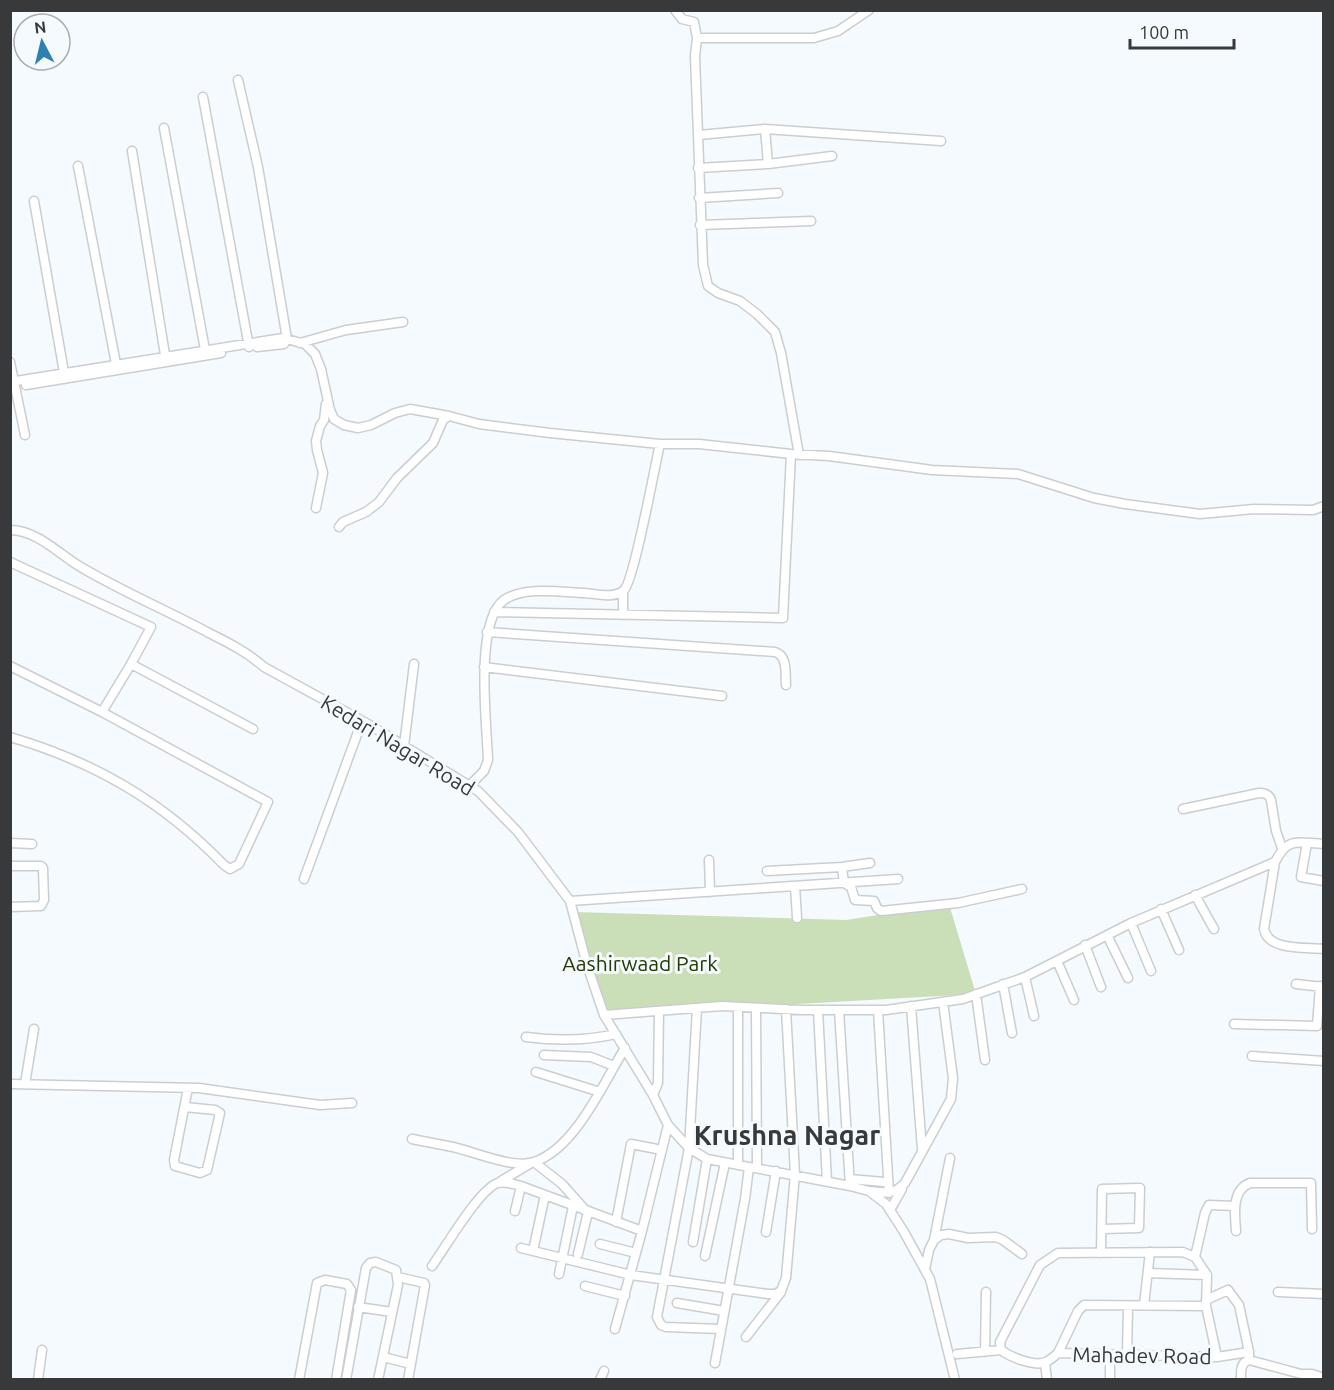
<svg xmlns="http://www.w3.org/2000/svg" width="1334" height="1390" font-family="Ubuntu,sans-serif">
  <rect width="100%" height="100%" fill="#f5fafe"/>
  <path fill="#cadeb7" d="M949,904L976,994L604,1015L574,912L846,920Z"/>
  <g fill="none" stroke-linecap="round" stroke-linejoin="round">
    <g stroke="#caced2" stroke-width="11">
      <path id="street" d="M675,10L682,19L694,22L697,38L695,56L703,265L708,286L718,293L740,301L757,314L775,332L781,353L799,455
        M697,38H814L838,31L869,10
        M238,80L258,167L287,339
        M203,97L249,347
        M164,128L206,355
        M699,135L765,129L941,141
        M132,151L166,361
        M768,164L832,156
        M78,166L117,369
        M698,168L768,164L765,129
        M699,198L778,193
        M34,201L65,378
        M700,225L811,221
        M300,343L346,330L403,322
        M257,347L284,344L287,339
        M10,362L25,435
        M10,382L283,338L305,344L315,354L321,369L330,410L334,419L344,425L358,428L371,425L395,413L410,409L449,416L479,424L550,433L660,444H699L791,454L829,456L932,470L1018,474L1094,498L1125,504L1200,514L1254,509L1313,510L1324,506
        M26,385L221,353
        M316,508L323,473L317,450L316,441L320,426L324,420L326,404
        M339,527L343,522L366,512L379,502L397,478L433,443L443,420L449,416
        M10,530C36,530 58,553 79,566C121,591 166,610 209,633C229,643 247,652 264,667L368,724L478,791L518,832L570,901L587,965L604,1015L653,1095L668,1125L689,1148L707,1159L850,1186L869,1191L886,1204L904,1232L925,1270L930,1279L955,1380
        M10,562L151,627L131,664L102,712
        M494,612L783,618L791,454
        M623,615V591
        M487,632L775,652C788,656 785,673 786,685
        M131,664L253,729
        M10,666L102,712L268,802L239,864L230,869L224,865C162,801 95,762 10,737
        M484,667L722,696
        M404,746L414,664
        M469,786L484,771L488,760C487,726 474,622 504,600C524,586 561,592 584,593C596,594 615,599 624,590C634,581 655,465 660,444
        M1183,809L1259,793C1265,793 1269,794 1271,800L1276,831L1282,848
        M10,843L32,844
        M1307,843L1301,877L1324,881
        M709,860L710,892
        M1275,862L1264,929C1268,951 1305,947 1324,949
        M10,866H41L43,868L44,900L41,906L10,907
        M842,867L844,883L851,887L855,900L874,901L877,908L881,911L958,903L1022,889
        M767,871L842,867L870,863
        M304,879L362,721
        M795,886L797,918
        M1195,895L1214,929
        M570,901L898,879
        M1161,909L1179,950
        M1131,923L1151,971
        M1107,935L1128,978
        M1085,945L1101,987
        M1057,961L1074,1000
        M1025,977L1034,1016
        M1003,984L1012,1033
        M1296,984L1323,987
        M976,994L985,1060
        M911,1006L922,1149
        M697,1008L689,1148L657,1317L661,1325L666,1327L721,1329
        M756,1008L757,1168
        M818,1010L827,1181
        M839,1010L850,1186
        M878,1010L889,1193
        M604,1015L722,1006L802,1010H886L963,999L1025,977L1131,923L1275,862C1288,836 1298,843 1324,844
        M1234,1024L1317,1026L1320,986
        M526,1037C557,1041 586,1041 616,1034
        M544,1055L591,1057L614,1066
        M1252,1056L1324,1061
        M536,1072L600,1092
        M10,1084L199,1088L320,1105L352,1103
        M25,1084L34,1029
        M653,1095L658,1083L659,1011
        M185,1107L215,1110L220,1113L207,1170L200,1173L175,1166L174,1160L188,1088
        M412,1139C426,1142 439,1144 453,1147C475,1152 513,1169 534,1162C575,1149 604,1082 625,1048
        M534,1162L562,1184L586,1211
        M738,1165V1007
        M850,1179L884,1182
        M501,1181L531,1163
        M870,1191C885,1193 894,1195 905,1183L951,1099L953,1078L943,1002
        M890,1210L902,1189
        M515,1211L521,1186
        M616,1222L631,1144L662,1150
        M1236,1231C1235,1215 1231,1190 1250,1183H1311L1312,1229
        M766,1232L776,1171
        M934,1240L950,1158
        M693,1242L707,1159
        M600,1244L636,1253
        M521,1248L631,1275L768,1294H775L781,1291L786,1278L795,1174L786,1009
        M533,1251L545,1195
        M1101,1253L1102,1189L1140,1188L1139,1228L1102,1229
        M578,1254L588,1212
        M705,1256L725,1163
        M1195,1257L1205,1213L1209,1205L1234,1206
        M432,1266C445,1248 480,1188 498,1183C506,1181 513,1184 521,1186L642,1231
        M925,1269L929,1250L934,1240L941,1235L949,1234L968,1238L996,1237L1003,1240L1022,1254
        M1148,1273L1207,1275L1206,1306L1217,1357
        M559,1274L573,1206
        M398,1277L424,1283L425,1285L408,1380
        M585,1286L625,1296
        M1278,1292L1324,1294
        M1206,1300L1228,1290L1239,1305L1249,1352
        M677,1303L724,1311
        M1144,1305L1150,1252
        M1206,1306L1084,1305L1078,1311L1058,1353L1217,1357L1249,1352V1360
        M358,1307L392,1312
        M615,1329L642,1231L668,1125
        M746,1337L781,1292
        M985,1352L986,1292
        M1058,1353C1055,1356 1050,1360 1046,1362C1035,1367 1010,1357 1001,1350L1000,1342L1040,1265L1058,1253L1183,1252L1195,1257L1207,1275
        M957,1354L1001,1350
        M1110,1355V1380
        M1127,1355L1128,1306
        M383,1357L411,1364
        M1249,1360L1301,1374H1312L1324,1378
        M715,1363L745,1199L749,1167
        M1045,1363L1047,1380
        M38,1380L42,1350
        M299,1380L317,1283L325,1280L347,1284L351,1290L336,1380
        M346,1380L366,1268L370,1263L376,1262L396,1270L398,1285L378,1380
        M600,1380L604,1371
        M1241,1380C1241,1371 1240,1363 1249,1360"/>
    </g>
    <use href="#street" stroke="#fff" stroke-width="8"/>
  </g>
  <g text-anchor="middle" dominant-baseline="central" stroke-width="6" stroke-linejoin="round" paint-order="stroke">
    <g font-size="21" fill="#37393b" stroke="#f5fafe">
      <text transform="translate(398 745) rotate(31)">Kedari Nagar Road</text>
      <text transform="translate(1142 1355) rotate(1)">Mahadev Road</text>
    </g>
    <g font-size="21" fill="#243a00" stroke="#f5fafe">
      <text x="640" y="963">Aashirwaad Park</text>
    </g>
    <g font-size="27" font-weight="bold" fill="#37393b" stroke="#f5fafe">
      <text x="787" y="1135">Krushna Nagar</text>
    </g>
  </g>
  <rect width="1334" height="1390" fill="none" stroke="#37393b" stroke-width="24"/>
  <g transform="translate(42 42) rotate(353)"><circle r="28" fill="#f5fafe" stroke="#a9adb0" stroke-width="1.5"/>
  <path d="M0-4.5L10 22L0 15L-10 22Z" fill="#2c81b1"/>
  <text y="-9" font-size="16" font-weight="bold" text-anchor="middle" fill="#37393b">N</text>
  </g>
  <path d="M1130 39v9h104v-9" fill="none" stroke="#37393b" stroke-width="3"/>
  <text x="1139" y="39" font-size="18" fill="#37393b" stroke="#f5fafe" stroke-width="4.5" paint-order="stroke">100 m</text>
</svg>
